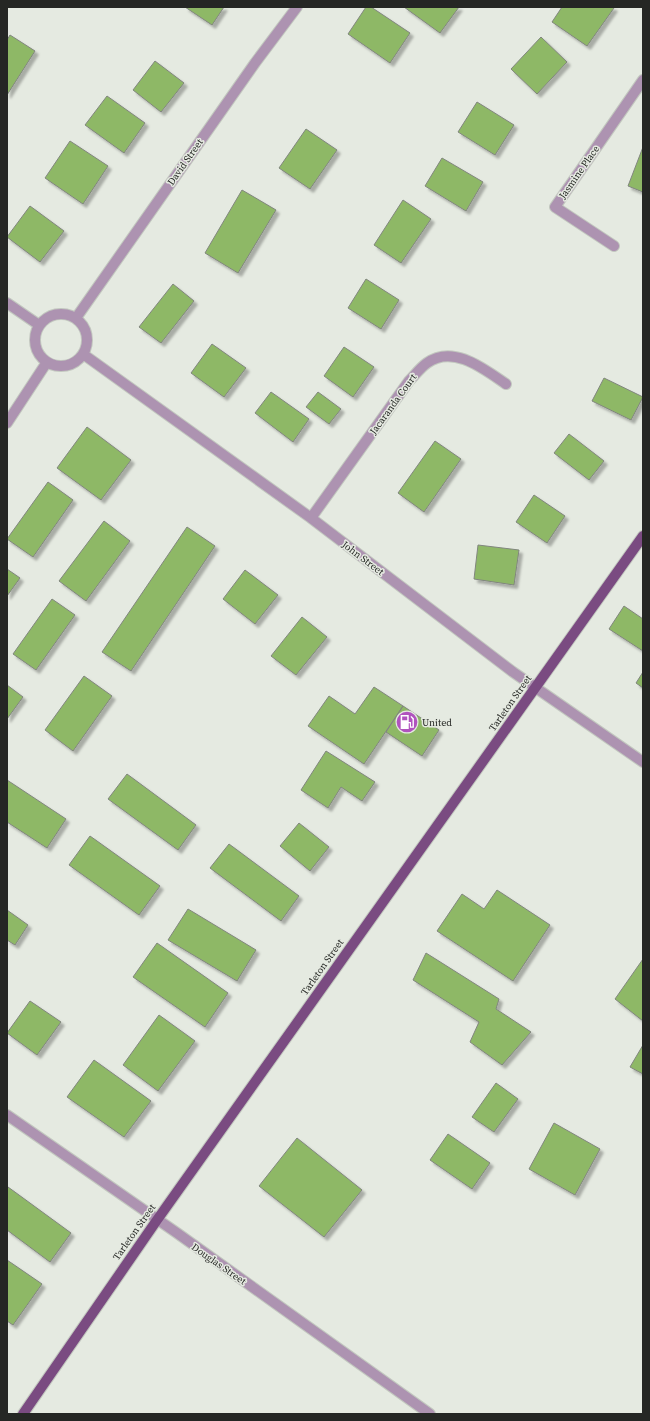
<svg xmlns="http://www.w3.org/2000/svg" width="650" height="1421" font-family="'Source Serif 4',serif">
  <defs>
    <filter id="shadow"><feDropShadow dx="3.5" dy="3.5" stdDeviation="1" flood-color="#0004"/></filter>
  </defs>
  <rect width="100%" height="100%" fill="#e5eae1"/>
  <path fill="#8eb866" stroke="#81867e" filter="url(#shadow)" d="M185,7H224L212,25Z
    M366,7H371L410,33L390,63L348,34Z
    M404,7H459L440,33Z
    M562,7H613L614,8L587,46L552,22Z
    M10,35L35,51L7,95V40Z
    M541,37L567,62L537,94L511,69Z
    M155,61L184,83L161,112L133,90Z
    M107,96L145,123L124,153L85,125Z
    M477,102L514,125L495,155L458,132Z
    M306,129L337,150L310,189L279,168Z
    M70,141L108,166L83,204L45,178Z
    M643,147V192L628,186Z
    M442,158L483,182L466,211L425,186Z
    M242,190L276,210L238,273L205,253Z
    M403,200L431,219L401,263L374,245Z
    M30,206L64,231L40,262L7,237Z
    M366,279L399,300L381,329L348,308Z
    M173,284L194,301L161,343L139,327Z
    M212,344L246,368L224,397L191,373Z
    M344,347L374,367L353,397L324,376Z
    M604,378L643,397L631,420L592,401Z
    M271,392L309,419L293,442L255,413Z
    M318,392L341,409L329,424L306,407Z
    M87,427L131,460L101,500L57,468Z
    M569,434L604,461L589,480L554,453Z
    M435,441L461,459L424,512L398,493Z
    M48,482L73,500L33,557L7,539Z
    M534,495L565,516L547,543L516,522Z
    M104,521L130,541L86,601L59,581Z
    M187,527L215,546L131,671L102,652Z
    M478,545L519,550L514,585L474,579Z
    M7,569L20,578L7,596Z
    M245,570L278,595L255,624L223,599Z
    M52,599L75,615L36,670L13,654Z
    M624,606L643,619V651L609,629Z
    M302,617L327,637L296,675L271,656Z
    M643,672V688L636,683Z
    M84,676L112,696L73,751L45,730Z
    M7,685L23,697L7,719Z
    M374,687L403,706L364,764L308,726L329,696L355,714Z
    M403,706L439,730L422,756L386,732Z
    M326,751L375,782L362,801L341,787L328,808L301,790Z
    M127,774L196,825L178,850L108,799Z
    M7,780L66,819L47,848L7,822Z
    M299,823L329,847L310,871L280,846Z
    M90,836L160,886L139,915L69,865Z
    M229,844L299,896L281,921L210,868Z
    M497,890L550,925L513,981L437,931L462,894L484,909Z
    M188,909L256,950L237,981L168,940Z
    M7,910L28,925L15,945L7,940Z
    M157,943L228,993L205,1027L133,977Z
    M426,953L499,999L496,1009L531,1032L502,1065L470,1042L479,1022L413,980Z
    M643,959V1021L615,999Z
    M30,1001L61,1022L37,1055L7,1033Z
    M159,1015L195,1041L158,1091L123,1065Z
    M643,1045V1074L630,1067Z
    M94,1060L151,1101L124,1137L67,1097Z
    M496,1083L518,1099L494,1132L472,1117Z
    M554,1123L600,1149L575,1195L529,1169Z
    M448,1134L490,1163L472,1189L430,1160Z
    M297,1138L362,1190L324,1237L259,1186Z
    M8,1187L71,1233L50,1262L7,1230V1188Z
    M7,1260L42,1284L13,1325L7,1321Z"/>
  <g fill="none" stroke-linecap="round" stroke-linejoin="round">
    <g stroke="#c2c7bf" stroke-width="12">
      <path id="minor" d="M614,246L555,207L643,80
        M7,303L39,325
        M35 340a26 26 0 1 1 52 0a26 26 0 1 1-52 0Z
        M76,318L255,63L297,7
        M83,354L311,518L513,672L643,762
        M7,423L47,362
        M311,518L409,381C415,375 420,368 427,363C453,344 484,369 506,384
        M7,1115L177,1233L430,1414"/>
    </g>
    <g stroke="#c2c7bf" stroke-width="12">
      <path id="major" d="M23,1414L157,1220L643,536"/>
    </g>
    <use href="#minor" stroke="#ad93b1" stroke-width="10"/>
    <use href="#major" stroke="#7a4b81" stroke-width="10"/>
  </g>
  <defs>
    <g id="fuel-disc" transform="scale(1.15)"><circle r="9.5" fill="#b053be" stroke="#e5eae1"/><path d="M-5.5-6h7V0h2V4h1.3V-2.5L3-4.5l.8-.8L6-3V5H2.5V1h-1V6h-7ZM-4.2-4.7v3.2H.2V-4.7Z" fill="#fff"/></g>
  </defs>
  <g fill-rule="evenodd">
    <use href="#fuel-disc" x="407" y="722"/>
  </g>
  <g text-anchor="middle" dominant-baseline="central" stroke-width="3" stroke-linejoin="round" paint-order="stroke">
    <g font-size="10" fill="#252724" stroke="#e5eae1">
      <text transform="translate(185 162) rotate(-55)">David Street</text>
      <text transform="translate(579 172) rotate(-55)">Jasmine Place</text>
      <text transform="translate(393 404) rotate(-54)">Jacaranda Court</text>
      <text transform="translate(363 558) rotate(37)">John Street</text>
      <text transform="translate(510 703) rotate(-55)">Tarleton Street</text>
      <text transform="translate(322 967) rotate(-55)">Tarleton Street</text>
      <text transform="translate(134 1232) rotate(-55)">Tarleton Street</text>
      <text transform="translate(219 1264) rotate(35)">Douglas Street</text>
    </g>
    <g font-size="10" fill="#252724" stroke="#e5eae1" text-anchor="start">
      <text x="422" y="722">United</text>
    </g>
  </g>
  <rect width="650" height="1421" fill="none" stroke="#252724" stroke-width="16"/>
</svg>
